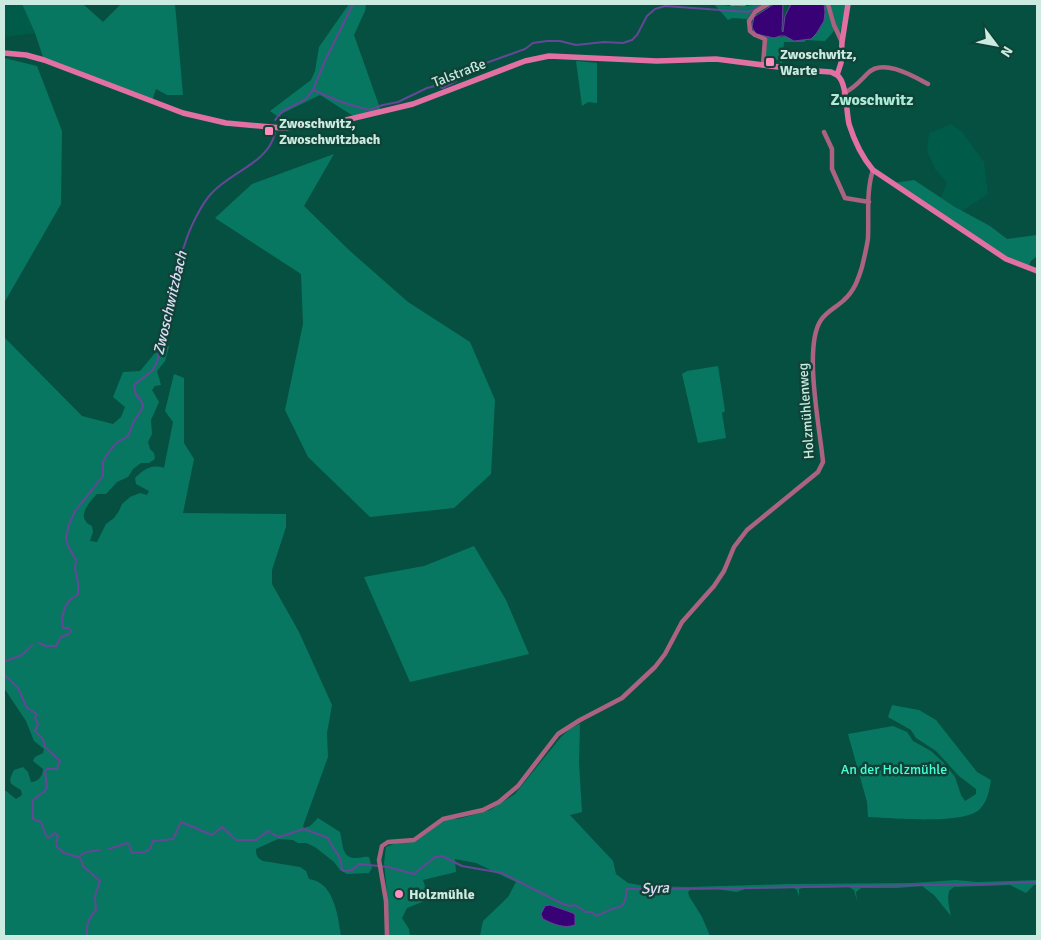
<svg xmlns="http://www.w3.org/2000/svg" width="1041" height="940" font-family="Signika,sans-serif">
  <rect width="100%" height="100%" fill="#065041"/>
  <path fill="#005b49" d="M4,4H22L35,33L4,37Z
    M951,124L963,133L984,162L988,194L962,211L941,198L947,182L935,169L927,151L929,133Z"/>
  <path fill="#087761" d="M22,4H83L103,22L121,4H175L183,95H167L156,89L152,101L44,60L35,33Z
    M349,4H366L365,11L354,35L381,111L355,117L320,95L277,116L270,111L311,80L315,71L319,47Z
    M714,4C722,4 729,6 736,7C745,7 755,4 766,4L754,9L747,19L732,18L728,20Z
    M824,4H827L834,31L825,41L806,40L804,42H784L782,63H780V60L765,59L767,36C777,39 804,35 816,34C824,24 826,16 824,4Z
    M830,4H846L840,32L838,30Z
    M4,58L37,66L62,131L61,204L4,303Z
    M576,61L597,63V103L588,102L582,106Z
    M334,154L304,206L350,251L408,302L470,342L495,400L491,474L454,508L370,517L308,457L285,410L303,324L301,274L215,218L252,184Z
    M914,180L955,207L990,226L1007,239L1037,235V256L1031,261L1028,268L1006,259L894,183Z
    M4,337L82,416L113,424L121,417L125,407L113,397L123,372L140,371L155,353L160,339H165L169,347L165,361L157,371L161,385L155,386L152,390L159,402L151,420L152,434L148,442L150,449L154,453L155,459L149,463H141L133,469L128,477L117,482L106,494H97C92,499 80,512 85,520C86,523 89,524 92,526L93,532L90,541L97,542L106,524L114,518L119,511L122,504L130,497L140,493L147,495L149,491L136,484L135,478C144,469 152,464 164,468L173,422L165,411L174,374L184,378V443L194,459L183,513L286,514V527L272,570V584L299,632L332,705L327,733L328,757L303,826L304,828L310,826L318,818L340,832C343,842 341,859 356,858C361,858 364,856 369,857L372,868L369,873L347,874L340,870L334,862L315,847L306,843H298L293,840L278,839L256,849C256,855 257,858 263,861L300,867L306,871L309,879C334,882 338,916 341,936H4V791H6L16,799L22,795L21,790C10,783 7,784 14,770L23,767L28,772L31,782C38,782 43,776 43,769L33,761L35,757L43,753L44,749L34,741L26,721L4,688Z
    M718,366L725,411L722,413L726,438L698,443L682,374L687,371Z
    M474,546L506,600L529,654L410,682L364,577L424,566Z
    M892,705L919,710L936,720L977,772L991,780C989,791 988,800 980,809C965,825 890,818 868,817L867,802L848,734L893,726L907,732L913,741L931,751L944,763L955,777L961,795L965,801L976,794V789L959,776L936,751L916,738L911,730L888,717Z
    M580,724L579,763L582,812L570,815L613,861L616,874L628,883L644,886L689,887L790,884L912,883L956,880L977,882L1037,880V885H1034L1026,893L1010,885L954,887L949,891C947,900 949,907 951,916L934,895L922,886L898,888H861L856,892L857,901L854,890L849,887L802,888L799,889V897L797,890L794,888L745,889L737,892L716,889H691L688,892L689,896L702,917L710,936H480L483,921L508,897L516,882L476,863L455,859L456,872L423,880L429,899L407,908L402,918L409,929L410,936H388V902L384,863L386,847L399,842H415L447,818L458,819L490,810L515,794L561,737L571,728Z"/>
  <path fill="#380176" stroke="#644796" d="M774,4H783L782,31L783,32L785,16L791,4H824L825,12L824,21L816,34L811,39L794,41L785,36H780L774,38L756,34L752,27L754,17Z
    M550,905L573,913L575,915V925C564,929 553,924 543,919L541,914L545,906Z"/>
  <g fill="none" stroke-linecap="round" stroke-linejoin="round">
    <path stroke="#644796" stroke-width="2" d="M313,90L325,61L353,4
      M275,120L283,111L306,99L313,90L341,102L369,110L383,105L398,102L427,88L435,86L443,88L456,81L461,72L525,49L533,43L547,41H560L576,45L604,42L623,43L632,40L637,35L647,16L655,9L665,6L749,12L763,4
      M39,643L46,646H56L61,637L69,634L71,631L69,628H63C61,621 63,609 68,602C70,599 75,597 78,594V583L75,568L76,560L68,546L66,538L69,524L75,511L103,476V462L106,456L116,443L128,436L134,421L141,411L143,405L140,399L136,395L134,385L152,371L157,362L176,289L179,256C184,250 185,242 188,235C192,224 202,204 210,195C229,172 268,164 275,133
      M4,660V666
      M5,661L22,655L32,645
      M4,674L18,688L27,708L37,714L35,718L38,724L35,731L43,739L45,747L60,761L57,769H47L45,772L47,787L45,791L33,800V819L41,822L46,836L49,838L55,833L58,836L56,846L64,853L78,857L86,852L100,850
      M273,834L279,837L304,829L328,838C334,853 341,852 342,870L345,871L352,870L359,864L388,867L414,874L435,857L442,856L462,866L502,873L563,904L570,906L575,905L586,912H592L596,916C605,914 611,907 621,907L625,901L627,889H686L989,884L1037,882
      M109,849L127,843L129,845L132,853L145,852L150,849L153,841L173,839L181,822L212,835L222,827L236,840H256L268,831L270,832
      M78,857L81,859L83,866L100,881L95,896L96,910C88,919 86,925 87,936"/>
    <path stroke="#ab6381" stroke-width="4.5" d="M732,4H744
      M828,4L834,25L842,42
      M763,65L765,39L755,35L750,31L749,21L755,12L768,4
      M844,93C855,88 860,81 868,73C883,58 913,76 928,84
      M824,132L832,149V169L845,198L869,202
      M387,936L386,901L379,860L382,846L388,842L414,840L443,819L483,810L499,802L518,786L558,734L580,720L622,698L655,667L665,654L682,622L714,586L724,571L734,547L747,530L818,472L823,462C820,429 803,346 821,320C827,311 837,307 844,300C854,291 858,280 862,267C864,258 867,247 868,238C869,215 866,191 873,170"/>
    <path stroke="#e370a3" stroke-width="5.5" d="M4,53L26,55L44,60L183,113L226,123L282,128L325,125L413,104L525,61L549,56L657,61L716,59L802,70L831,72L837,75
      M837,75C847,82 846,111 849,124C854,140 862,157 873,170L1006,259L1037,271
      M837,75L841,63L842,42L848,4"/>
  </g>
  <g fill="#fd8ebe" stroke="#104337" stroke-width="2">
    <rect x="765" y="57" width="10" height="10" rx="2.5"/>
    <rect x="264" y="126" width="10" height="10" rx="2.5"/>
    <circle cx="399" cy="894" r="5"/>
  </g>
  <g text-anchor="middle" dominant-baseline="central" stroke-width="5" stroke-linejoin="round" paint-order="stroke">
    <g font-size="14" font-weight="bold" fill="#cbeae0" stroke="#104337" text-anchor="start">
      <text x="780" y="54">Zwoschwitz,<tspan x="780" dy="16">Warte</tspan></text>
      <text x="279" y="123">Zwoschwitz,<tspan x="279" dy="16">Zwoschwitzbach</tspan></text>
      <text x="409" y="894">Holzmühle</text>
    </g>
    <g font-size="14" fill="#cbeae0" stroke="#104337">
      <text transform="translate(459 73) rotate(-21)">Talstraße</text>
      <text transform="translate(806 411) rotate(-94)">Holzmühlenweg</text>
    </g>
    <g font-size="14" fill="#47ffd6" stroke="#104337">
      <text x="894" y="769">An der Holzmühle</text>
    </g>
    <g font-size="15" font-style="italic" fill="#e0dbf7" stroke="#104337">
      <text transform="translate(170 303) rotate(-77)">Zwoschwitzbach</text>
      <text transform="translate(655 888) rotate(-2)">Syra</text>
    </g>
    <g font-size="16" font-weight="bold" fill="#abecd8" stroke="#104337">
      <text x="872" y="100">Zwoschwitz</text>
    </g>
  </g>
  <rect width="1041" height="940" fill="none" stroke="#cbeae0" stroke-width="10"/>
  <g transform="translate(996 45) rotate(122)" stroke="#104337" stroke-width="4" paint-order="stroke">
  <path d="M0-4L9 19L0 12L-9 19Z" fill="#cbeae0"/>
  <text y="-8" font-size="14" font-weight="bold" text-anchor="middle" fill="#cbeae0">N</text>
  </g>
</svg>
